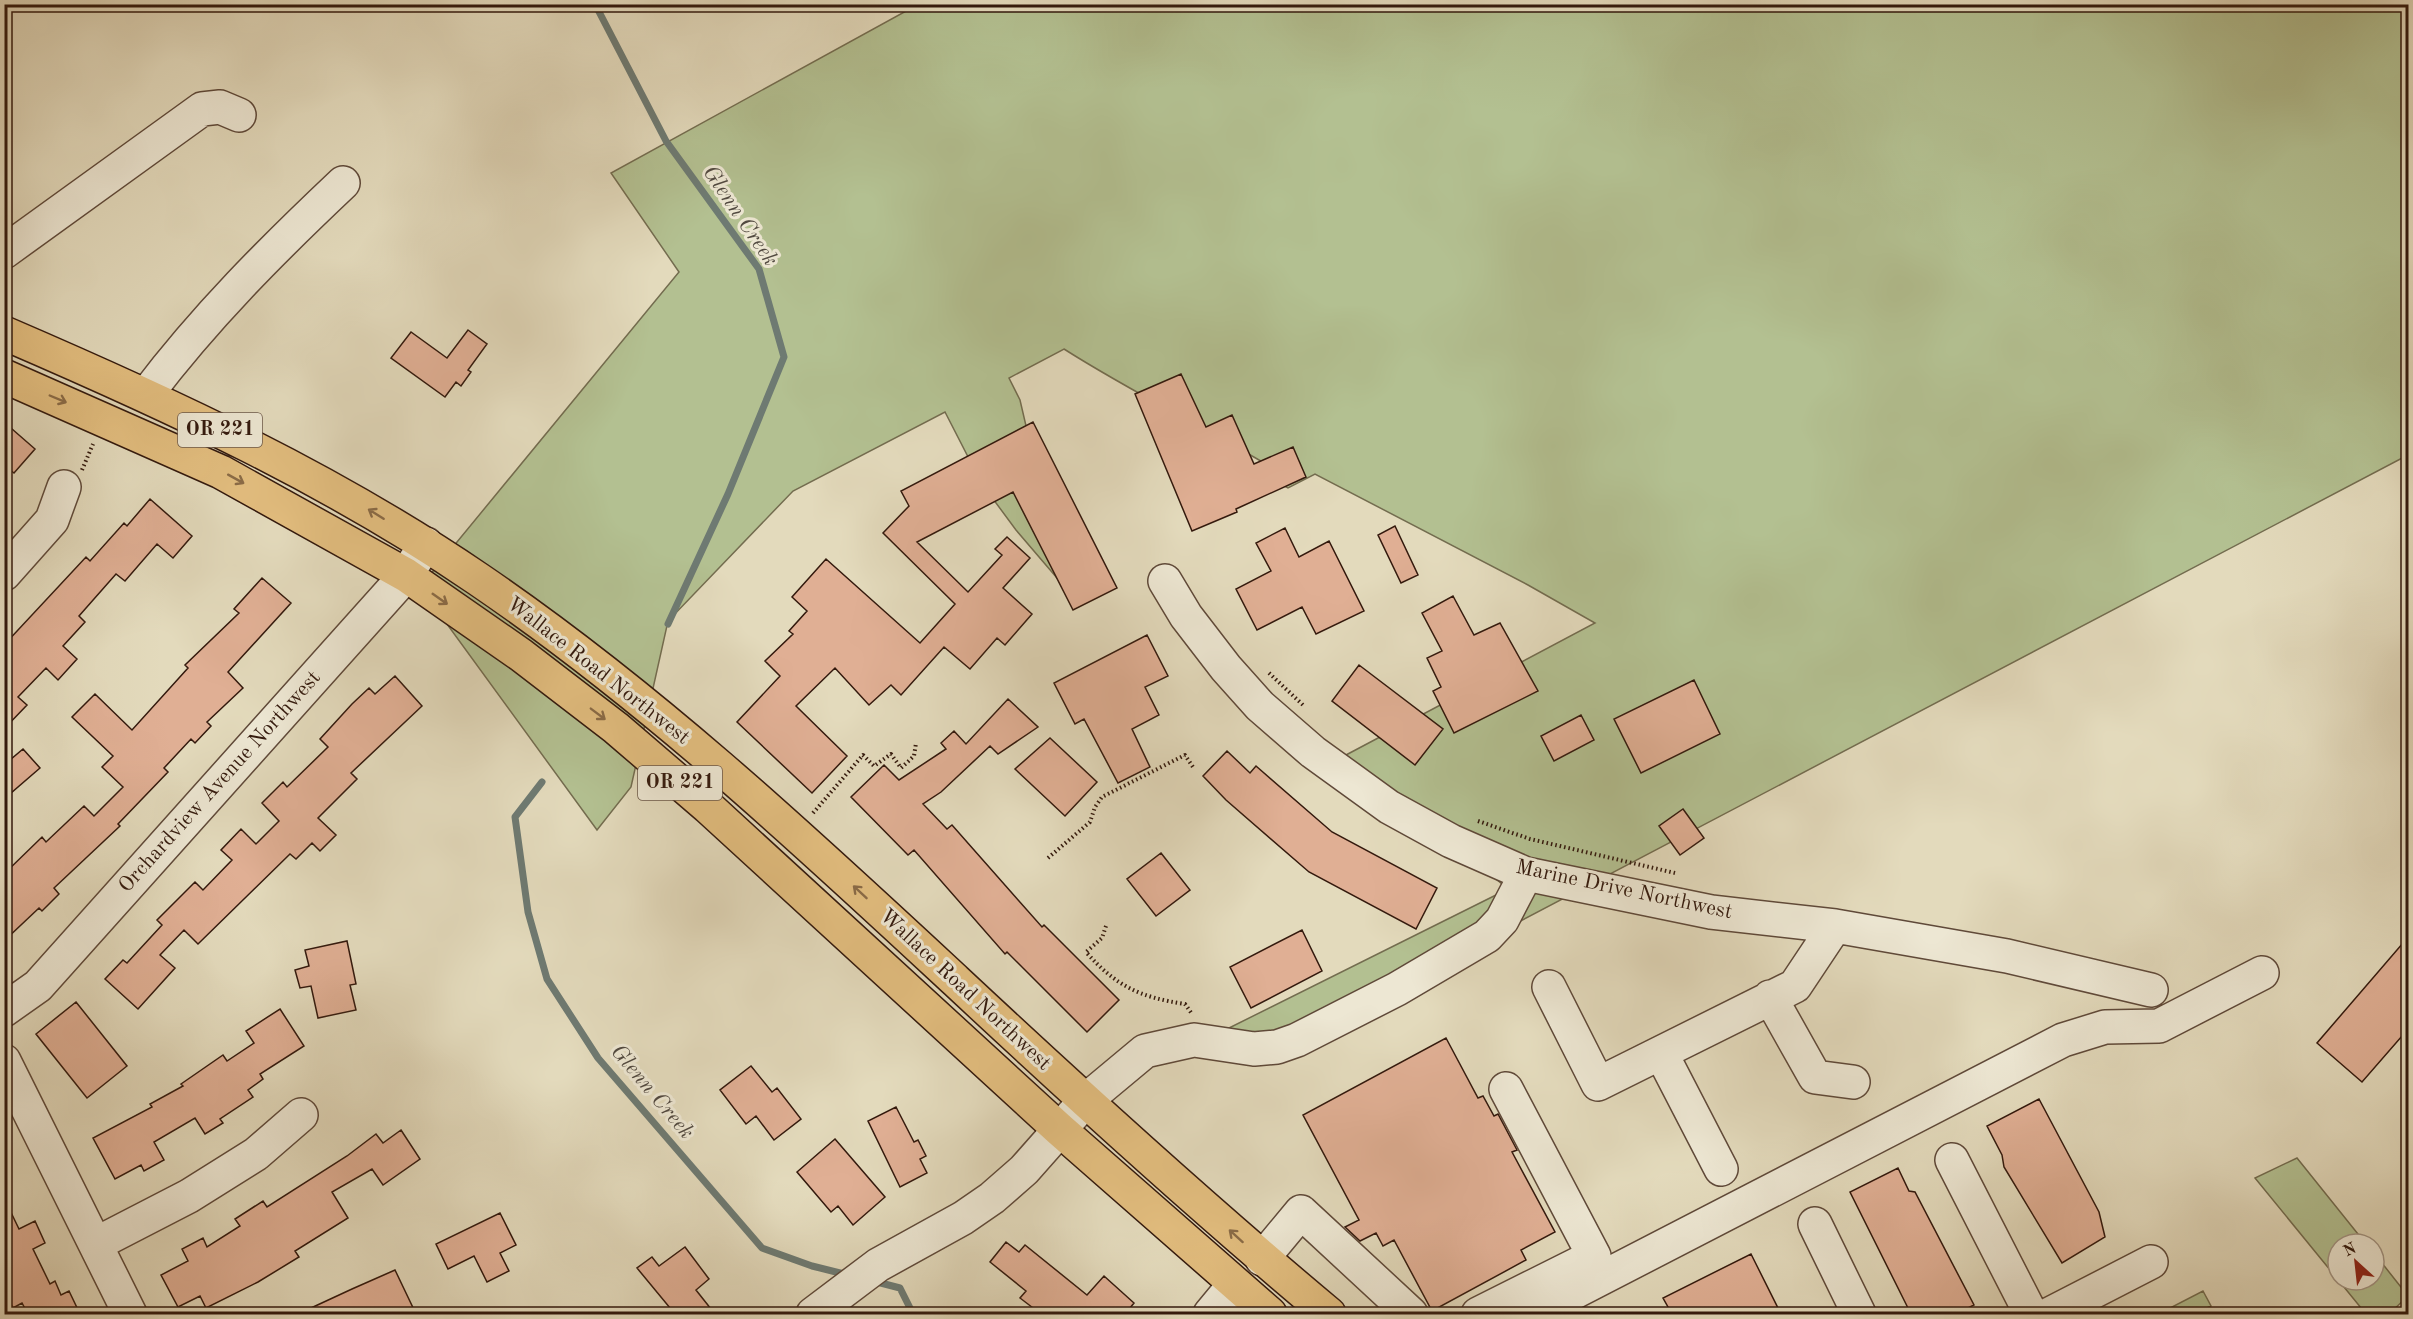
<svg xmlns="http://www.w3.org/2000/svg" width="2413" height="1319" font-family="'Old Standard TT',serif">
  <rect width="100%" height="100%" fill="#e3dabc"/>
  <filter id="stains"><feTurbulence type="fractalNoise" baseFrequency=".00333" numOctaves="4"/><feColorMatrix values="0 0 0 0 .2 0 0 0 0 .09 0 0 0 0 .02 0 0 0 .5 -.17"/></filter>
  <radialGradient id="worn" r=".72"><stop offset=".6" stop-color="#630" stop-opacity="0"/><stop offset="1" stop-color="#630" stop-opacity=".3"/></radialGradient>
  <path fill="#b3c091" stroke="#736c4f" stroke-width="1.5" d="M917,5H2408V455L1252,1062L1217,1034L1508,889L1346,755L1595,623L1528,585L1315,474L1288,488L1275,481L1276,470C1206,428 1133,393 1064,349L1009,378L1020,400L1063,585L1016,530L982,484L945,412L793,491L668,621L631,787L597,830L420,587L679,272L611,173Z
    M2297,1158L2366,1244H2338V1280H2374V1253L2408,1296L2389,1314H2366L2255,1178Z
    M2203,1291L2211,1306L2194,1314H2174L2170,1308Z"/>
  <g fill="none" stroke-linecap="round" stroke-linejoin="round">
    <path stroke="#6e7a72" stroke-width="7" d="M595,4L666,141L759,269L784,357L728,494L668,624
      M542,782L515,817L528,912L547,979L598,1058L762,1248L812,1266L848,1275
      M873,1281L900,1288L913,1314"/>
  </g>
  <path fill="#e0af94" stroke="#33190d" stroke-width="1.5" d="M468,330L487,344L468,370L471,372L461,386L456,382L445,397L391,358L411,332L447,358Z
    M1181,374L1206,427L1232,415L1254,464L1293,447L1306,477L1236,509L1237,512L1192,531L1135,394Z
    M4,422L35,449L14,473L4,465Z
    M1033,422L1117,588L1073,610L1013,492L917,542L968,592L1002,555L995,549L1007,537L1030,558L1003,588L1032,614L1005,645L997,638L970,669L944,647L901,695L891,685L869,705L835,668L796,706L847,756L812,793L737,722L780,676L765,661L793,634L789,631L807,611L792,597L826,559L920,643L955,604L883,533L909,506L901,491Z
    M150,499L192,536L173,558L157,544L125,581L116,574L79,616L85,622L63,646L77,659L58,680L46,668L18,697L27,705L4,729V645L86,557L90,561L124,523L127,526Z
    M1395,526L1418,575L1401,583L1378,535Z
    M1285,528L1299,557L1329,541L1364,611L1316,634L1302,607L1257,630L1236,589L1271,571L1256,543Z
    M262,578L291,603L228,672L243,688L207,722L211,726L195,743L191,739L164,768L168,772L118,824L120,826L54,888L59,894L42,911L39,908L4,941V874L42,837L46,842L84,806L94,816L123,787L102,767L113,756L72,717L95,694L132,730L188,668L185,665L239,613L234,609Z
    M1453,596L1474,635L1500,623L1538,691L1454,733L1433,691L1441,687L1427,658L1442,651L1422,613Z
    M1147,635L1168,676L1145,687L1159,715L1132,729L1150,767L1118,783L1084,719L1075,724L1054,683Z
    M1359,665L1443,729L1415,765L1332,701Z
    M395,676L422,706L351,773L357,779L318,818L336,835L320,851L312,843L296,859L290,854L198,944L184,930L160,955L175,968L138,1009L105,979L123,960L127,963L162,925L157,920L195,882L203,890L232,860L221,850L241,829L256,844L279,821L262,803L283,782L287,787L328,747L320,739L352,704L369,688L375,694Z
    M1694,680L1720,734L1641,773L1614,719Z
    M1008,699L1038,727L998,754L990,746L941,792L923,804L947,829L952,825L1042,927L1044,925L1119,1000L1087,1032L1007,952L1005,954L914,850L908,855L851,797L884,765L899,780L946,749L941,743L954,731L966,744Z
    M1581,715L1594,740L1554,761L1541,736Z
    M1050,738L1097,782L1065,816L1015,769Z
    M23,749L40,768L4,799V765Z
    M1227,751L1250,773L1256,766L1332,832L1437,888L1416,929L1309,872L1226,800L1203,776Z
    M1683,809L1704,838L1680,855L1659,826Z
    M1161,853L1190,890L1156,916L1127,879Z
    M1302,930L1322,971L1251,1008L1230,967Z
    M2409,936V1028L2362,1082L2317,1043Z
    M347,941L356,984L350,985L356,1010L318,1018L311,986L300,988L295,970L309,966L305,950Z
    M76,1002L127,1066L87,1098L36,1034Z
    M280,1009L304,1046L260,1074L263,1079L248,1090L253,1097L220,1119L223,1123L205,1134L195,1118L154,1142L164,1160L144,1171L141,1165L115,1179L93,1138L152,1107L150,1104L183,1086L181,1084L223,1055L227,1061L254,1043L246,1031Z
    M1446,1038L1478,1098L1483,1096L1494,1116L1498,1114L1517,1150L1512,1152L1555,1232L1521,1250L1526,1260L1432,1311L1394,1240L1383,1246L1376,1233L1360,1241L1345,1227L1359,1220L1303,1115Z
    M751,1066L772,1092L777,1088L801,1119L774,1140L756,1116L746,1124L720,1090Z
    M2039,1099L2099,1212L2105,1237L2062,1263L2004,1167L2002,1155L1987,1126Z
    M896,1107L914,1142L918,1140L926,1156L920,1159L927,1173L900,1187L868,1121Z
    M401,1130L420,1159L383,1185L372,1169L332,1192L348,1218L295,1251L299,1257L258,1282L206,1308L200,1296L178,1307L161,1275L188,1261L182,1249L203,1238L207,1247L240,1226L235,1219L263,1201L267,1207L347,1156L376,1134L383,1143Z
    M835,1139L885,1197L853,1225L838,1206L831,1212L797,1172Z
    M1898,1168L1909,1191L1915,1192L1974,1305L1956,1314H1911L1850,1192Z
    M4,1198L19,1229L35,1221L45,1243L33,1249L50,1284L55,1281L61,1295L69,1291L80,1314H28L22,1303L13,1308L4,1290Z
    M500,1213L516,1245L500,1253L509,1271L487,1282L474,1256L448,1269L436,1244Z
    M1006,1242L1019,1252L1025,1245L1087,1295L1104,1276L1134,1303L1125,1314H1041L1020,1298L1026,1291L990,1262Z
    M685,1247L709,1279L696,1290L715,1314H675L637,1268L652,1257L659,1266Z
    M1751,1254L1781,1314H1672L1663,1298Z
    M395,1270L416,1314H298L352,1289Z"/>
  <g fill="none" stroke-linecap="round" stroke-linejoin="round">
    <g stroke="#5f4939" stroke-width="36">
      <path id="minor" d="M4,252L202,109L220,107L239,115
        M146,395C205,317 272,250 343,183
        M4,574L52,520L64,487
        M1165,581L1186,616L1226,668L1260,706L1313,752L1389,807L1451,841L1526,874L1711,912L1835,926L2007,956L2151,990
        M1549,987L1598,1084L1795,986L1835,926
        M1770,997L1815,1077L1853,1082
        M4,1010L38,986L406,575L426,544
        M1661,1053L1721,1169
        M4,1061L130,1314
        M1952,1160L2031,1314
        M1815,1224L1859,1314
        M96,1244L189,1196L256,1154L301,1115
        M1262,1259L1301,1212L1411,1314
        M813,1314L878,1265L963,1218L992,1198L1024,1170L1085,1101L1145,1051L1194,1040L1254,1049L1277,1047L1297,1040L1397,989L1487,936L1502,920L1526,874
        M1210,1314L1234,1285
        M1478,1314L1594,1256L1506,1089
        M1532,1314L2063,1040L2105,1027L2159,1026L2262,973
        M2050,1314L2151,1262"/>
    </g>
    <g stroke="#33190d" stroke-width="36">
      <path id="major" d="M4,333C169,404 330,478 478,579C650,696 803,839 956,981C1078,1095 1201,1207 1329,1314
        M4,376L221,472L406,575L521,655L616,728L708,807L1059,1129L1270,1314"/>
    </g>
    <path stroke="#33190d" stroke-width="4" stroke-dasharray="1.5 3" stroke-linecap="butt" d="M82,470L93,444
      M1269,673L1303,705
      M813,813L863,755L874,766L891,754L901,768L914,756L916,743
      M1478,821L1530,839L1675,873
      M1048,858L1090,822L1095,807L1102,797L1185,755L1193,767
      M1106,926L1102,938L1086,952C1116,986 1139,997 1185,1004L1192,1014"/>
    <use href="#minor" stroke="#ede7d3" stroke-width="33"/>
    <use href="#major" stroke="#e2bd7e" stroke-width="33"/>
  </g>
  <defs><path id="oneway-shaft" d="M-6 0H5M1.5-3L5.5 0L1.5 3" fill="none" stroke-width="1.6" stroke-linecap="round" stroke-linejoin="round" transform="scale(1.5)"/></defs>
  <g stroke="#8a6b46">
    <use href="#oneway-shaft" transform="translate(58 399) rotate(23)"/>
    <use href="#oneway-shaft" transform="translate(236 479) rotate(29)"/>
    <use href="#oneway-shaft" transform="translate(376 514) rotate(-148)"/>
    <use href="#oneway-shaft" transform="translate(440 599) rotate(35)"/>
    <use href="#oneway-shaft" transform="translate(598 714) rotate(37)"/>
    <use href="#oneway-shaft" transform="translate(860 892) rotate(-137)"/>
    <use href="#oneway-shaft" transform="translate(1236 1236) rotate(-138)"/>
  </g>
  <g text-anchor="middle" dominant-baseline="central" stroke-width="6" stroke-linejoin="round" paint-order="stroke">
    <g fill="#ede7d3" stroke="#6b5748" stroke-width="1.5">
      <rect x="178" y="413" width="84" height="34" rx="4.5"/>
      <rect x="638" y="766" width="84" height="34" rx="4.5"/>
    </g>
    <g font-size="20" font-weight="bold" fill="#33190d">
      <text x="220" y="430">OR 221</text>
      <text x="680" y="783">OR 221</text>
    </g>
    <g font-size="21" fill="#33190d" stroke="#ede7d3">
      <text transform="translate(598 671) rotate(38)">Wallace Road Northwest</text>
      <text transform="translate(220 782) rotate(-48)">Orchardview Avenue Northwest</text>
      <text transform="translate(1624 890) rotate(12)">Marine Drive Northwest</text>
      <text transform="translate(965 990) rotate(43)">Wallace Road Northwest</text>
    </g>
    <g font-size="22" font-style="italic" fill="#514940" stroke="#ede7d3">
      <text transform="translate(740 216) rotate(56)">Glenn Creek</text>
      <text transform="translate(652 1092) rotate(50)">Glenn Creek</text>
    </g>
  </g>
  <rect width="2413" height="1319" fill="none" stroke="#e3dabc" stroke-width="24"/>
  <rect x="6" y="6" width="2401" height="1307" fill="none" stroke="#33190d" stroke-width="3"/>
  <rect x="12" y="12" width="2389" height="1295" fill="none" stroke="#33190d" stroke-width="1.5"/>
  <g transform="translate(2356 1262) rotate(333)"><circle r="28" fill="#ede7d3" stroke="#a39584" stroke-width="1.5"/>
  <path d="M0-4.5L10 22L0 15L-10 22Z" fill="#8f2418"/>
  <text y="-9" font-size="16" font-weight="bold" text-anchor="middle" fill="#33190d">N</text>
  </g>
  <rect width="100%" height="100%" filter="url(#stains)"/>
  <rect width="100%" height="100%" fill="url(#worn)"/>
</svg>
